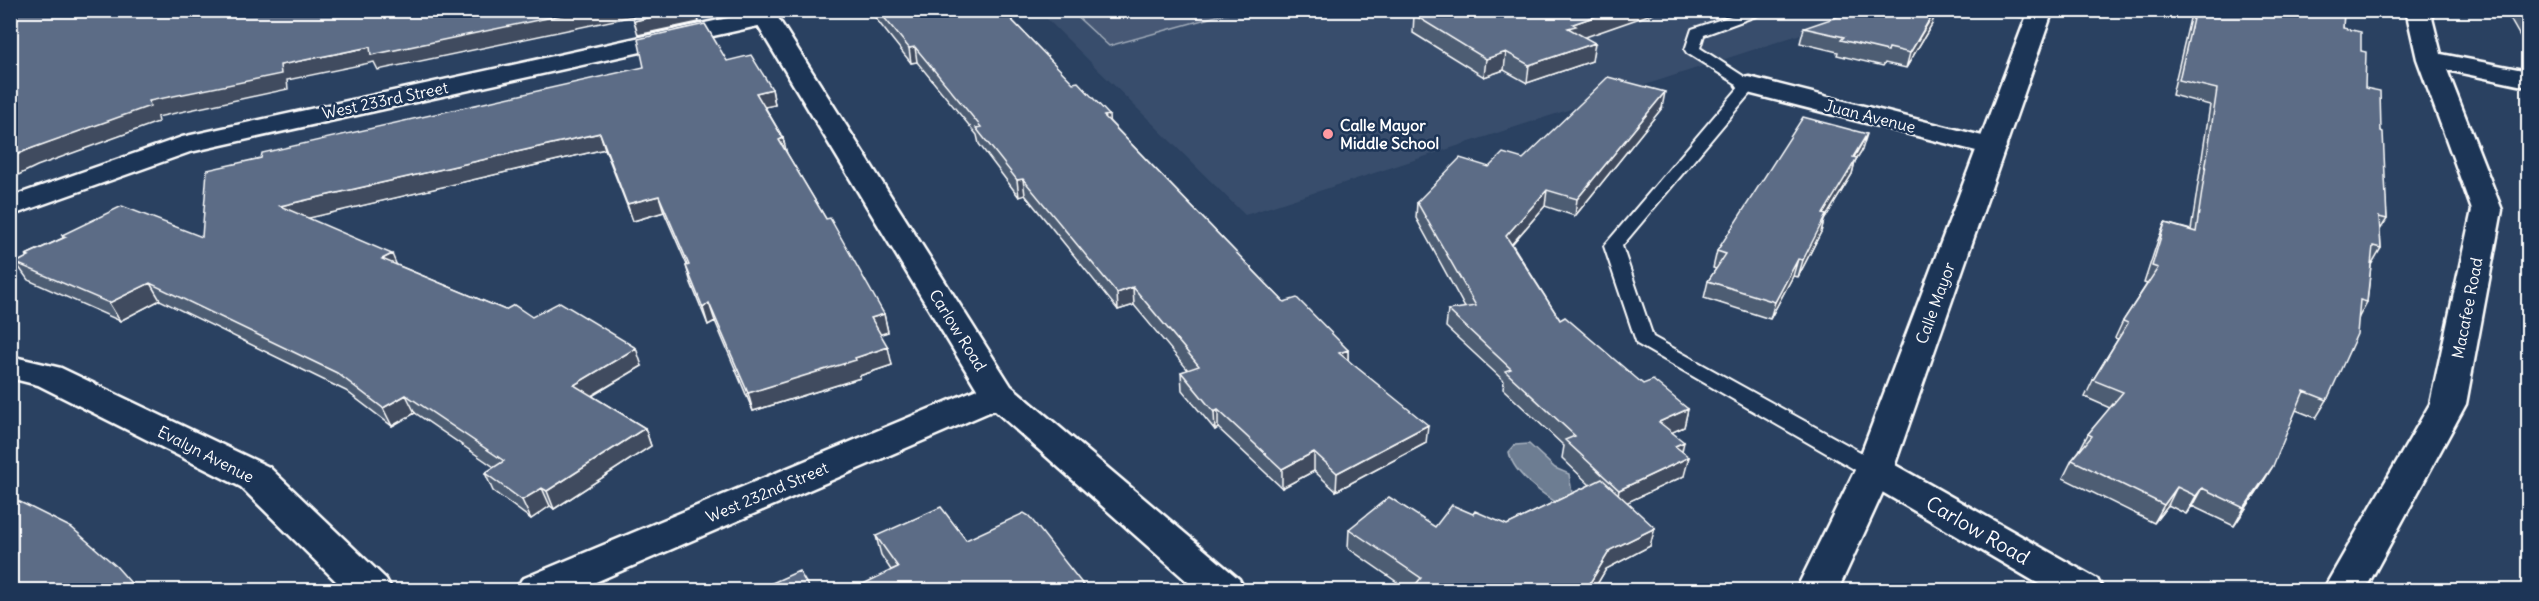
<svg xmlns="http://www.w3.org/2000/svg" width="2539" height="601" font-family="Delius,sans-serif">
  <rect width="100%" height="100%" fill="#2a4161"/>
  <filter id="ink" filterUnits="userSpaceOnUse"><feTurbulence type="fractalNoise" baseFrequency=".0167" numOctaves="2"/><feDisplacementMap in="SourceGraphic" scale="12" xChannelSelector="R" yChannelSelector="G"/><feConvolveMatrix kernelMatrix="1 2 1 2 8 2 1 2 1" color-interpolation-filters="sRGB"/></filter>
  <g filter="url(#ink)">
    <path fill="#394e6c" d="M1039,11H1872L1245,215Z"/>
    <path fill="#465975" stroke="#a2acba" stroke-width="1.5" d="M1071,11H1235L1109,46Z"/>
    <path fill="#6d7d92" stroke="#a7b1be" stroke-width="1.5" d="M1529,444L1555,468L1569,474L1572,493L1567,502L1559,504C1541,493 1513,474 1509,452L1515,445Z"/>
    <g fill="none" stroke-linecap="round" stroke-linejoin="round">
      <g stroke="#fff" stroke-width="4">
        <path id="service" d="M1749,10H1772L1704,35L1700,48L1757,85L1622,246L1653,337L1882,464L1885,470L1882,476L1874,478L1866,476L1637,344L1604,246L1740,86L1687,53L1685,50L1692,29Z
          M2007,10L2044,13L2046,16L2039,20L2009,13Z"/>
      </g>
      <g stroke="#fff" stroke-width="5">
        <path id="minor" d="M749,10H773L1011,386L1239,579L1245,590H1197L994,410L577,590H516L522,579L977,389L758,26L190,152L10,216V197L182,137L751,13Z
          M2406,10H2430L2441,54L2528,71V87L2447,70L2502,210L2466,404L2365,590H2323L2430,404L2472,210L2417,59Z
          M1749,77L2002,141L2006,147L2002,153L1992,155L1740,91L1736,85L1740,79Z
          M10,356L61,368L269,467L386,579L392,590H345L241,487L38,385L10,378Z
          M1874,457L1888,461L2097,579L2103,590H2049L1860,479L1855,470L1860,461Z"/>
      </g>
      <g stroke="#fff" stroke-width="5">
        <path id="tertiary" d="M2029,10H2053L1893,470L1838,590H1796L1855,470Z"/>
      </g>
      <use href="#service" fill="#1d3557" fill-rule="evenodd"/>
      <use href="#minor" fill="#1d3557" fill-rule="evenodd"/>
      <use href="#tertiary" fill="#1d3557" fill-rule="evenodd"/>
    </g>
    <path fill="#4e5d73" stroke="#fff" stroke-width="1.5" d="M869,10H1002L1284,302L1348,350V360L1426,443L1336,491L1314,471L1282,488L1218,428L1215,430L1182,390L1181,372L1188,370L1134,305L1118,310L1025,195L1019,197L979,144L977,135L917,62L911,63Z
      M2192,10H2344L2343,28L2361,51L2365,88L2381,131L2387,219L2380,230L2381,248L2371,265L2367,302L2359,317L2327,400L2316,418L2296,410L2262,484L2234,526L2192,506L2186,514L2168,505L2154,523L2063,478L2072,460L2079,451L2088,434L2110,408L2085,397L2093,380L2118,339L2115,338L2123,321L2147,284L2144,283L2158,240L2165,223L2191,230L2210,105L2172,95Z
      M2505,10H2529V52Z
      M1414,15L1584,37L1592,61L1527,83L1504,70L1484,77L1413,33Z
      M1932,24L1906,68L1885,63L1883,66L1837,55L1838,52L1800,43L1804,28Z
      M727,61L772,89L775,105L765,107L783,138L786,152L826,219L884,314L888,332L880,334L892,365L859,376L860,378L753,411L715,321L708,325L691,283L686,266L687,265L664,212L633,221L605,149L308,218L397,265L505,310L532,317L642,366L592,396L645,428L651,446L554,509L550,506L531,519L493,491L485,473L494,467L415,413L392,426L346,391L160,300L120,321L28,280L16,263L28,257L26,255L63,238L62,235L202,237Z
      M1662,108L1575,216L1545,206L1512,244L1560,320L1643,384L1688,409L1684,427L1672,432L1682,452L1684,476L1627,502L1650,546L1606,569L1593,591H1410L1348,548L1349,529L1435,527L1473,514L1507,525L1590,485L1562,458L1564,446L1503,389L1504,381L1446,327L1448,310L1465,308L1416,218L1417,202L1489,167L1523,159Z
      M1862,150L1855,161L1852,174L1824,220L1821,232L1798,277L1793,276L1770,319L1704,298L1708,281L1716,269L1713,268L1717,251Z
      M876,536L966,540L891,570L881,555Z"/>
    <path fill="#404c5e" stroke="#fff" stroke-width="1.5" d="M586,10H632L634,16L378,70L374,62L287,80L288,89L157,117L158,122L37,166L10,179V158L27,150L149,101L280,65L370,47Z
      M681,10H696L699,22L638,35L634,21Z
      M1614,10H1663L1574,41L1568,28L1573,24Z
      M1936,10L1932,24L1906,68L1910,53Z
      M1595,43L1592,61L1527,83L1529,65Z
      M915,47L917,62L911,63L909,48Z
      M1506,52L1504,70L1484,77L1486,59Z
      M772,89L775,105L760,108L756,93Z
      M1665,92L1662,108L1575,216L1577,199Z
      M1109,115L1110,131L1104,116Z
      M600,133L605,149L288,223L280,206Z
      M1867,134L1862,150L1855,161L1852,174L1824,220L1821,232L1798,277L1803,260L1823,214Z
      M783,138L787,154L779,140Z
      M1023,179L1025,195L1019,197L1017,180Z
      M1547,190L1545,206L1504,253L1506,236Z
      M659,196L664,212L633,221L627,204Z
      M392,254L399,271L382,259Z
      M1798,259L1793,276L1770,319L1775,302Z
      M150,283L160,300L120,321L109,303Z
      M1133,287L1134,305L1118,310L1117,293Z
      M709,303L715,321L708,325L703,308Z
      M884,314L888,332L875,336L871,318Z
      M888,347L892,365L859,376L860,378L753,411L748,393Z
      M636,348L642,366L581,402L574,385Z
      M1348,350V367L1339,353Z
      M406,395L415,413L392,426L383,408Z
      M1688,409L1684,427L1655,440L1659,422Z
      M1218,410V428L1215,430L1214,412Z
      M1428,425L1426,443L1336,491L1337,473Z
      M645,428L651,446L554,509L547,491Z
      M1684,442L1680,460L1675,446Z
      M1314,452V471L1282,488V469Z
      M1689,457L1684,476L1615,508L1619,490Z
      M2273,466L2262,484L2234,526L2244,508Z
      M2177,487L2168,505L2154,523L2164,505Z
      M542,488L550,506L531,519L522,500Z
      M2202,488L2192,506L2186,514L2196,496Z
      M1655,528L1650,546L1606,569L1593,591H1585L1610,550Z"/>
    <path fill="#5b6c86" stroke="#fff" stroke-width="1.5" d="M10,10H586L371,55L370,47L280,65L281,74L149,101L150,106L27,150L10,158Z
      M631,10H681L634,21Z
      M878,10H1002L1073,83L1078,82L1109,115L1104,116L1284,302L1297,298L1348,350L1339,353L1428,425L1337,473L1314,452L1282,469L1218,410L1214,412L1181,372L1199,366L1133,287L1117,293L1023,179L1017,180L976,128L981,127L915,47L909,48Z
      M1429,10H1614L1573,24L1576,26L1568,28L1595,43L1529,65L1506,52L1486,59L1414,15Z
      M1857,10H1935L1910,53L1889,48L1888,51L1841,40L1844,37L1804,28Z
      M2195,10H2344L2343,28L2361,32V51L2366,52L2365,88L2380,91L2381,131L2383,132L2387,219L2379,217L2381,248L2373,246L2367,302L2360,300L2357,334L2327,400L2304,391L2273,466L2244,508L2202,488L2196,496L2177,487L2164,505L2072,460L2092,436L2088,434L2123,392L2093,380L2128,323L2123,321L2158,268L2152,266L2165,223L2196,232L2217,89L2179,80Z
      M2522,10H2529V22Z
      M705,24L727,61L751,55L772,89L756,93L783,138L779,140L826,219L830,218L884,314L871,318L888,347L855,358L856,360L748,393L709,303L703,308L686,266L689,265L659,196L627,204L600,133L280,206L392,254L382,259L505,310L514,305L532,317L560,302L636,348L574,385L645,428L547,491L542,488L522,500L485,473L504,461L406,395L383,408L337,373L150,283L109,303L16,263L29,256L26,255L66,237L62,235L122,206L202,237L207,170L261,158L262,153L644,67L638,39Z
      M1608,77L1665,92L1577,199L1547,190L1506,236L1560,320L1565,317L1643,384L1653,380L1688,409L1659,422L1684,442L1675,446L1689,457L1619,490L1565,440L1575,436L1505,371L1511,369L1448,310L1476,306L1417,202L1460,158L1489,167L1503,153L1523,159Z
      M1803,117L1867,134L1853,157L1857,158L1823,214L1826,215L1803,260L1798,259L1775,302L1708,281L1726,254L1717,251Z
      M1602,479L1655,528L1610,550L1585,591H1431L1416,584L1421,578L1349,529L1389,497L1435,527L1452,505L1473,514L1475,511L1507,525Z
      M10,497L72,528L116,566L138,591H10Z
      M941,507L966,540L1024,513L1029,516L1088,591H849L898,567L876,536Z
      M799,571L811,591H754Z"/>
  </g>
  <circle fill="#ff9aa2" stroke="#1d3557" stroke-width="2" cx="1328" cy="134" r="6"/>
  <g text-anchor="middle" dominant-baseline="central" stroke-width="5" stroke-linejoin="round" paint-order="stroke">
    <g font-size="16" fill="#fff" stroke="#1d3557">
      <text transform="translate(385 100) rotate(-12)">West 233rd Street</text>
      <text transform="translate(1870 116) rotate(14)">Juan Avenue</text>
      <text transform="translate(1935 303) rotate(-70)">Calle Mayor</text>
      <text transform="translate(2467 308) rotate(-79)">Macafee Road</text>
      <text transform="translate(958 330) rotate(58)">Carlow Road</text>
      <text transform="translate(206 454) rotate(27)">Evalyn Avenue</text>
      <text transform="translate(767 492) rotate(-23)">West 232nd Street</text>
    </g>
    <g font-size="16" font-weight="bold" fill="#fff" stroke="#1d3557" text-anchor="start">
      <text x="1340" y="125">Calle Mayor<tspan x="1340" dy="18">Middle School</tspan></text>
    </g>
    <g font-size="20" fill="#fff" stroke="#1d3557">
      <text transform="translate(1978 530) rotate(30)">Carlow Road</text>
    </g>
  </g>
  <rect width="2539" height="601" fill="none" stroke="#1d3557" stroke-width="36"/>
  <rect x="18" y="18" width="2503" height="565" fill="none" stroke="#fff" stroke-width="2" filter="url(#ink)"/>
</svg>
